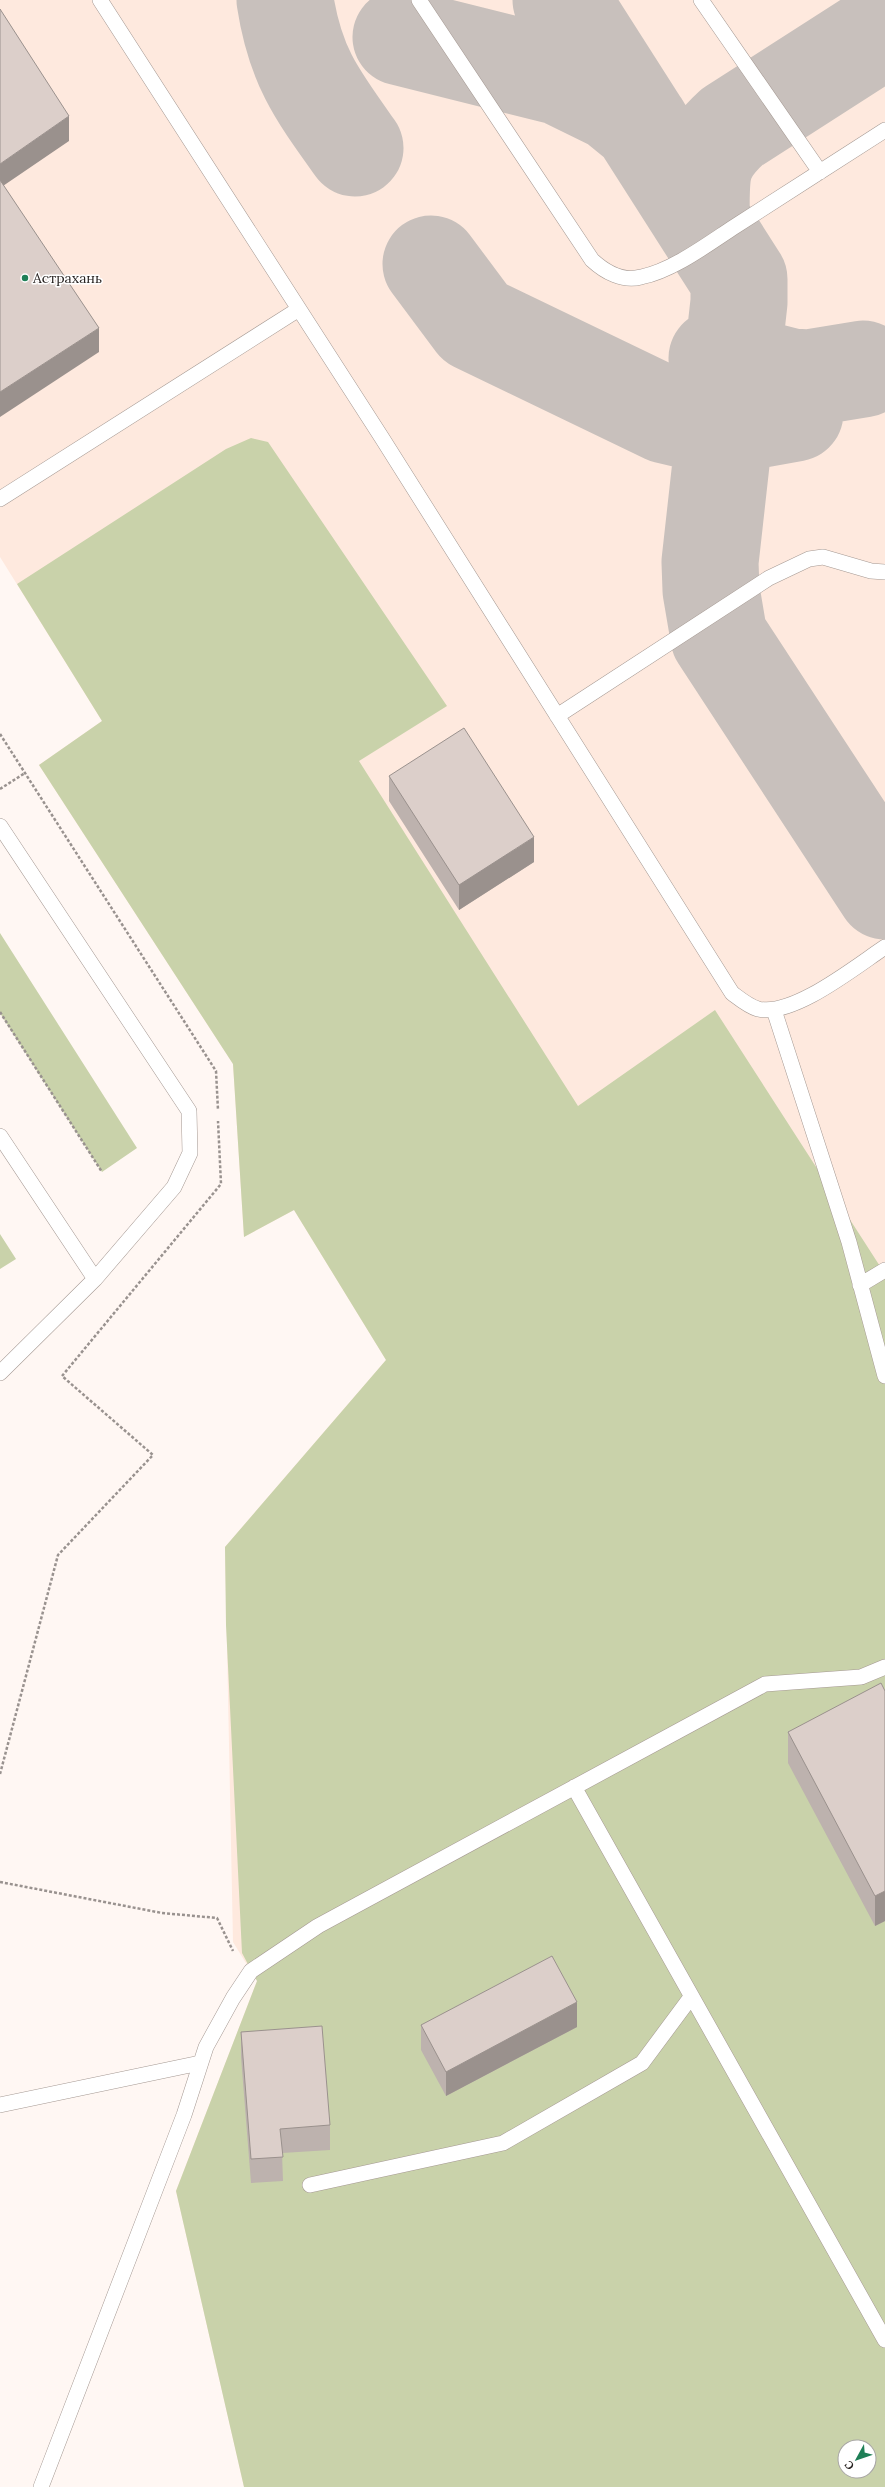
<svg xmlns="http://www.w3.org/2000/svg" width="885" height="2487" font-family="Lora,serif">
  <rect width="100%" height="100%" fill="#fff7f3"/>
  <path fill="#fee9de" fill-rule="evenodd" d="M0,0H885V2487H244L176,2191L257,1981L233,1942L225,1547L386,1360L294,1210L244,1237L233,1064L39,765L102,721L0,557ZM845,2447H869V2471H845Z"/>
  <path fill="#c9d2aa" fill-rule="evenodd" d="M251,438L268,442L447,706L359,761L578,1106L715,1010L885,1274V2487H244L176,2191L257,1981L242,1953L226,1625L225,1547L386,1360L294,1210L244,1237L233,1064L39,765L102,721L17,584L226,449ZM845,2447H869V2471H845Z
    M0,933L137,1148L102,1172L0,1013Z
    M0,1234L16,1259L0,1269Z"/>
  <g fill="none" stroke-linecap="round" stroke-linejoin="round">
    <path stroke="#c8c0bc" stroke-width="97" d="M285,0C295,66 317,95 355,148
      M561,0L739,279V302L710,562L711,590L719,637L885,891
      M401,37L561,77L614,103L641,125
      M701,219C702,175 697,159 732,127L885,29
      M431,264L475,323L666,415L704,424L751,421L795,413
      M717,358L791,377L808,378L863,369"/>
    <g stroke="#a59993" stroke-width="16">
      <path id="lane" d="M100,0L382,438L732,993C740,999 748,1006 758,1009C793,1017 855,967 885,947
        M419,0L592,260C605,272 623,282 641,277C672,271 708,244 734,227C784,195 835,162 885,130
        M701,0L820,172
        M0,499L299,309
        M557,716L769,578L809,559L823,557L871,571L885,572
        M0,826L189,1111L190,1153L174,1187L95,1279L0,1373
        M774,1010L849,1242L885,1376
        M0,1136L95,1279
        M860,1285L885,1270
        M574,1787L885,2340
        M0,2105L200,2063
        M310,2185L503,2143L642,2063L691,1997
        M41,2487L184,2115L206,2047L233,1998L251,1971L318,1926L765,1684L861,1677L885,1667"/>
    </g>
    <path stroke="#99928f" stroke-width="2.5" stroke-dasharray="3 2" stroke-linecap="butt" d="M0,734L216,1071L218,1110
      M0,789L25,773
      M0,1012L102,1172
      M0,1774L58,1555L153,1455L62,1376L221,1184L218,1121
      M0,1882L162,1913L217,1918L233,1951"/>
    <use href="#lane" stroke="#fff" stroke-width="15"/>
  </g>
  <path fill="#bdb2ae" d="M389,776L534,862L459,910L389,801Z
    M885,1691V1921L875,1926L788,1763V1732Z
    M421,2025L577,2027L446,2096L421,2050Z
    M241,2032L330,2125V2150L282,2153L283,2181L251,2183L241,2057Z"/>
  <path fill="#9a918d" d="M69,116V141L0,188V164Z
    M99,328V352L0,417V392Z
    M534,837V862L459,910V885Z
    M885,1891V1921L875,1926V1896Z
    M577,2002V2027L446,2096V2072Z"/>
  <path fill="#dccfca" stroke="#9a918d" d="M0,9L69,116L0,164Z
    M0,180L99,328L0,392Z
    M464,728L534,837L459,885L389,776Z
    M881,1683L885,1691V1891L875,1896L788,1732Z
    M552,1956L577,2002L446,2072L421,2025Z
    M322,2026L330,2125L280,2129L283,2157L251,2159L241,2032Z"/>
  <circle fill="#1e7f57" stroke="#fff" stroke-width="1.5" cx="25" cy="278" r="4"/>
  <g text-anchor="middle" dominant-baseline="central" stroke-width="3" stroke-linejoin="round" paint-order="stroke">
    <g font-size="14" fill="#26211f" stroke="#fff" text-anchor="start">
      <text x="33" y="278">Астрахань</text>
    </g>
  </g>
  <g transform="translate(857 2459) rotate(230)"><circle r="19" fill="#ffffff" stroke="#a8a6a5"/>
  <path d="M0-3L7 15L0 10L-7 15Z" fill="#1e7f57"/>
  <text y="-6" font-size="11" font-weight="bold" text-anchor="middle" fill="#26211f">С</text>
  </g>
</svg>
